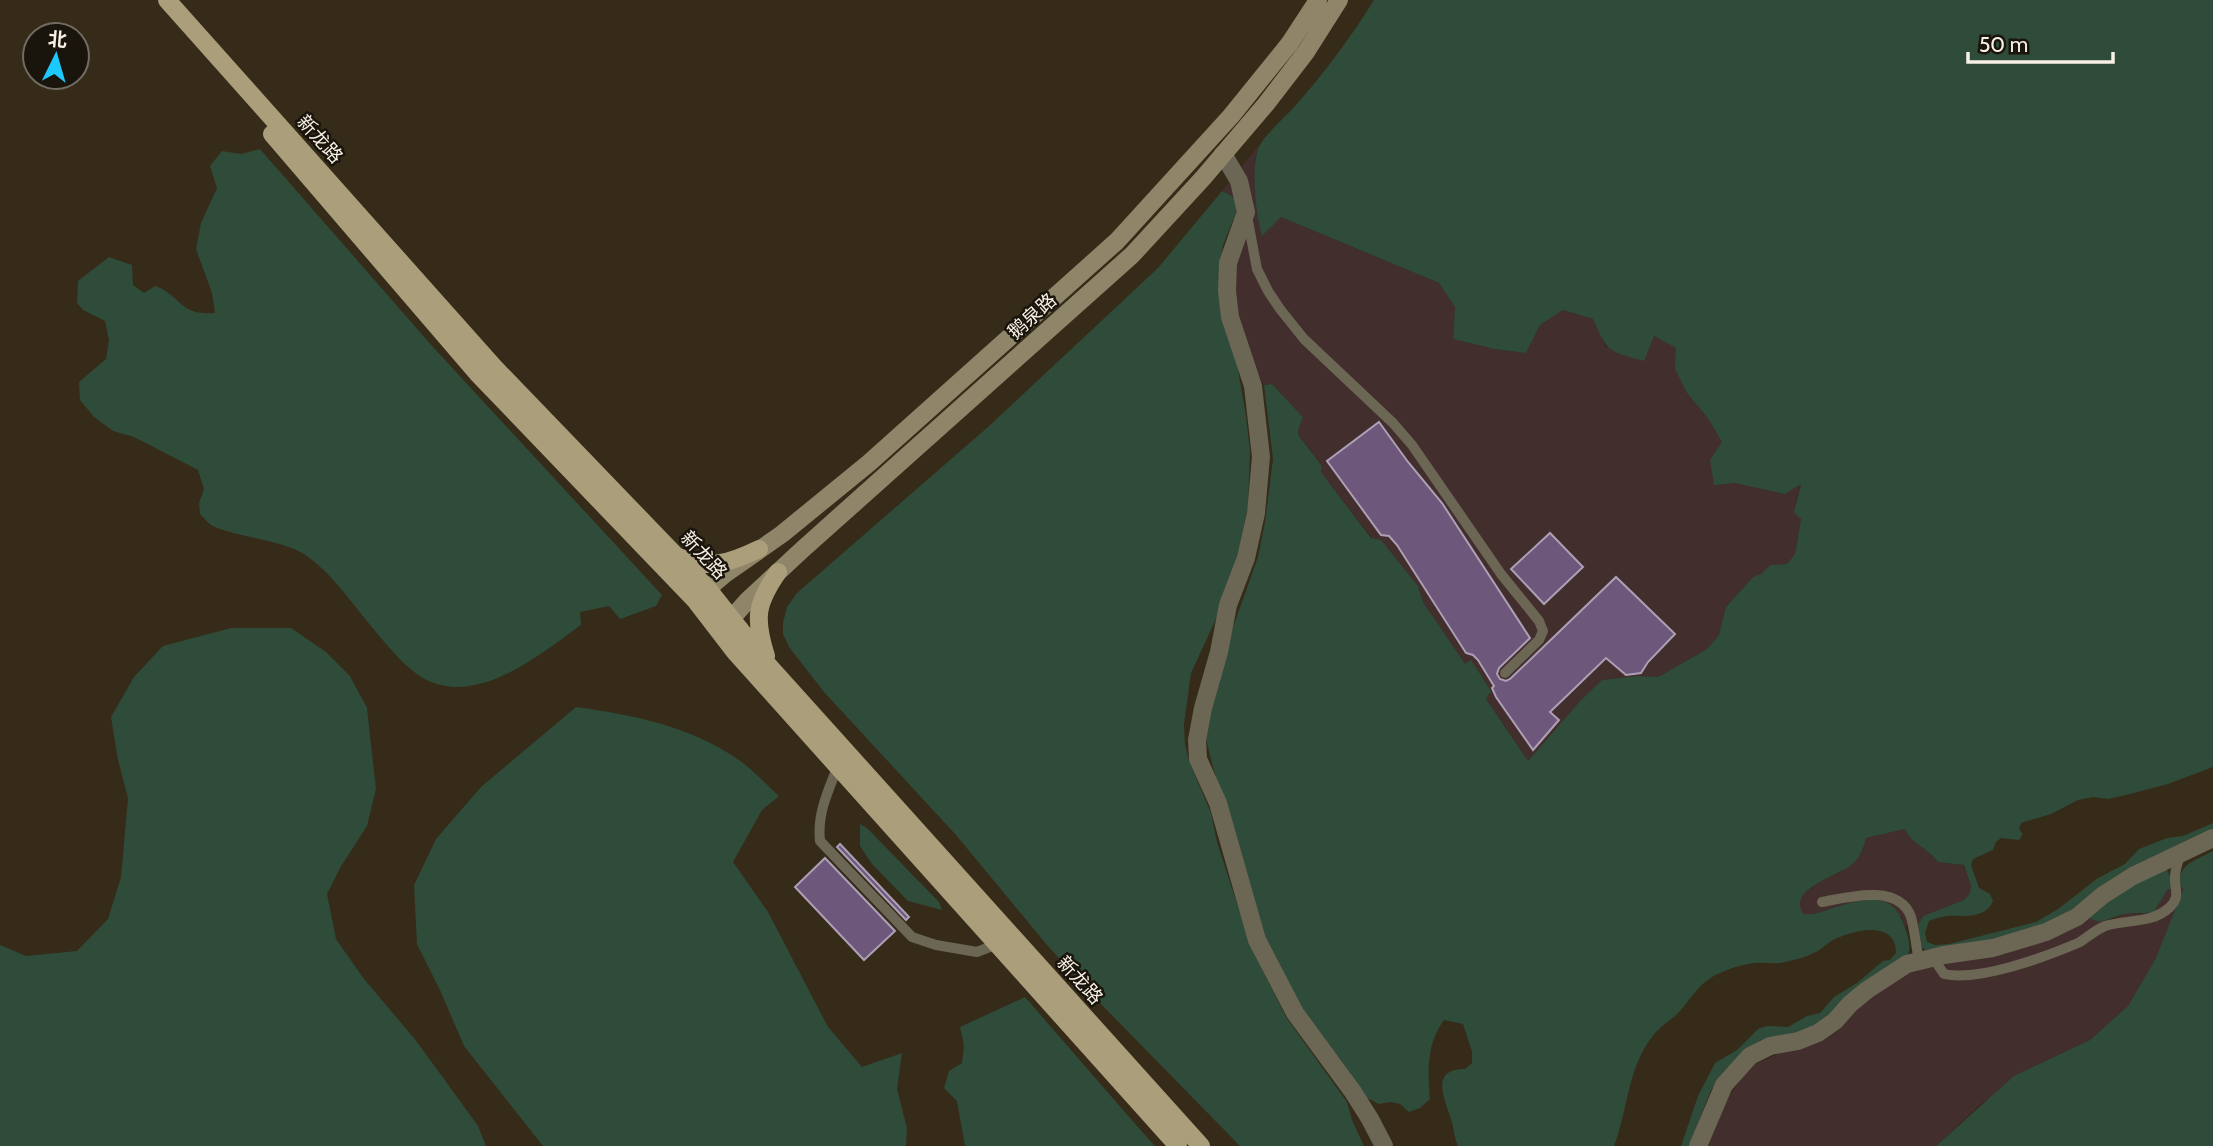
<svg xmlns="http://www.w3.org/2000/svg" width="2213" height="1146" font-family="Cabin,'Noto Sans SC',sans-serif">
  <rect width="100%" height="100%" fill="#352b18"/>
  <path fill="#422e2d" d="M1260,144L1255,159L1262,236L1281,217L1439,283L1456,307L1453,339L1494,349L1526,353L1540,325L1563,310L1593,319L1606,347L1654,336L1676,348L1687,393L1707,417L1722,442L1735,483L1785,494L1801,483L1796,500L1801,519L1795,554L1787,564L1770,565L1761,574L1753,577L1726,607L1719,636L1707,649L1658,677L1637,676L1602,680L1580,701L1528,761L1486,699L1491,691L1471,661L1465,664L1450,644L1423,602L1418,586L1372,538L1321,472L1322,465L1299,436L1298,431L1303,417L1272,384L1264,385L1255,368L1233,302L1237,254L1245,243L1246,232L1232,196L1222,191Z
    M1905,829L1917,844L1925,848L1938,862L1963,865L1971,886V893L1964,900L1923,916L1918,925L1904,926L1902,917L1869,900L1813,914H1804L1799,908V901L1805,893L1818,883L1842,871L1863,851L1866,838Z
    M2176,887L2185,888L2170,926L2155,961L2128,1006L2090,1040L1982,1103L1936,1146H1707L1725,1103L1745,1073L1755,1064L1778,1054L1804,1048L1833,1031L1851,1013L1902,975L2088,917L2094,921H2108L2127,913L2141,914L2158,907L2160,897L2167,890Z"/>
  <path fill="#2f4b39" d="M1374,0H2213V767L2168,784L2126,795L2108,799L2093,797L2078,800L2051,814L2021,823L2019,829L2023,834L2019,840L2001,838L1996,842L1993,850L1973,859L1971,865L1979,888L1990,894L1993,901C1985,920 1963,915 1946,916C1940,917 1934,919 1929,921L1925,933L1927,942L1935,945L1949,944L2036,922L2058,909L2098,878L2125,864L2139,849L2167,838L2183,836L2213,823V831L2066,914L2011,939L1927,951L1922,948L1918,925L1923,916L1964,900L1970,893L1971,886L1964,865L1938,862C1928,848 1911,844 1905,829L1866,838C1864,847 1861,855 1855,862C1843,875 1784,889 1804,914H1813C1845,907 1889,880 1904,925C1908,937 1912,946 1907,958L1819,1024L1797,1033L1761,1040L1744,1052L1711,1090L1689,1146H1681L1698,1096L1715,1063L1737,1050L1758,1029L1767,1026L1788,1027L1807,1016L1820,1013L1834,997L1857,983L1883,961L1890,960L1896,953C1896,919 1853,930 1833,940C1827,943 1822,949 1816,952C1806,957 1795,960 1785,962C1774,965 1764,962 1754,963C1739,965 1721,971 1709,979C1697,987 1689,1001 1680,1011C1673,1019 1663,1024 1656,1032C1627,1065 1629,1107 1614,1146H1458C1454,1137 1454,1128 1451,1119C1444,1098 1430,1069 1465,1069L1472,1063V1052L1463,1024L1444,1020C1426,1045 1428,1070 1430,1099L1420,1108L1409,1112L1400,1104L1391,1102L1379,1104L1365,1097L1340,1059L1323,1040L1300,1006L1267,946L1213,767L1205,735L1228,641L1258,557L1265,522L1273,459L1264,385L1272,384L1303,417L1298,431L1299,436L1322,466L1321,472L1371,538L1381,540L1418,586L1423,602L1465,664L1471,660L1491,691L1486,699L1528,761L1580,701L1602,680L1637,676L1658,677L1707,649L1719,635L1726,607L1753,577L1761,574L1770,565L1787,564L1795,554L1801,519L1794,512L1801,484L1785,494L1735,483L1714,485L1710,460L1722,442L1707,417L1687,393L1675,369L1676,348L1654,336L1644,361C1608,351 1608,353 1593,319L1563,310L1540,325L1526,353L1494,349L1453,339L1455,307L1439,283L1281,217L1262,236C1256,216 1250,163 1260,145C1265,135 1287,115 1296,105C1325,72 1351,37 1374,0Z
    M260,149L433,347L662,595L656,606L620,619L609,606L580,612L581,625C542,653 485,701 434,683C411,676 386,644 371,626C350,601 334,576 307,556C284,540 241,538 215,527C209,525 204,518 200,514L199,503L204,489L198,470L134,437L113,431L94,417L80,400L79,382L106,359L109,340L105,321L83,310L77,303L78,281L109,257L132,265L133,285L144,293L155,286C183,296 178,316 215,313L212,293L196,249L201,223L217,188L210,166L222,151L241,154Z
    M1222,191L1232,196L1239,205L1223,245L1220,266L1246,416L1250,451L1248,506L1235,569L1223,604L1191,673L1184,724L1185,744L1189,761L1211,813L1217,842L1251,947L1286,1017L1347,1102L1352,1120L1364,1146H1240L1097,1000L1047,945L956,835L824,692L789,647L783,634V623L787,607L797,593L988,427L1158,268Z
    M231,628H291L326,652L350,676L367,708L376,789L367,826L340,868L327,894L336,939L364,979L414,1038L444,1079L478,1126L486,1146H0V945L26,956L77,951L108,919L121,877L128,798L118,760L111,717L134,677L163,646Z
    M576,707C634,715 690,726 739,760C753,770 766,784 779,796L762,810L733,862L768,912L828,1027L862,1067L902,1053L897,1089L907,1128L906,1146H543L464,1046L440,990L417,944L414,885L436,839L481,787Z
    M860,824L867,828L939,902L942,910L908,901L872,864L860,846Z
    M2213,851V1146H1936L2014,1076L2090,1040L2128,1006L2155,960L2184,888L2178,887C2180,862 2193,862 2213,851Z
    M2161,870H2167L2176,887L2167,890L2154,912C2144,914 2135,912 2125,914C2112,916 2101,927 2088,917L2101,904Z
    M1025,997L1137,1126L1155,1146H965L957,1101L944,1088L949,1071L962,1063L964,1045L960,1027Z"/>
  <path fill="#6d577a" stroke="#ada0b6" stroke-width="2" d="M1379,422L1408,462L1442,503L1530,638L1499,668L1497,674L1500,679L1506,681L1510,679L1616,577L1675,634L1648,662L1641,673L1626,675L1606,658L1550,712L1559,720L1533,750L1496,697L1492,688L1494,686L1478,660L1473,655L1466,653L1397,545L1389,536L1381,535L1327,461Z
    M1550,533L1583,567L1544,604L1511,569Z
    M840,844L909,917L906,920L837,847Z
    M825,858L895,931L864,960L795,887Z"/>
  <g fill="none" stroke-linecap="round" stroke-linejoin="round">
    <path stroke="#6c6655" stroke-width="10" d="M1247,216L1257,269L1268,291L1280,309L1304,339L1393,423L1412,445L1501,574L1539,621L1543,631L1539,640L1505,673
      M838,766C828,791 817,814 820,841L912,937L936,945L977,952L997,944
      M1822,902C1848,897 1899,883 1911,917C1915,931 1916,947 1919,960
      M1933,958L1944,974C1978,982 2045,957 2078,943C2087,938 2095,930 2105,926C2128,919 2152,924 2170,907C2181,896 2174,889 2175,877C2175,868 2179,859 2182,851"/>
    <path stroke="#6c6655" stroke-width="18" d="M1223,154L1239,181L1246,212L1228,263L1227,291L1230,317L1253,386L1261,457L1256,513L1246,558L1228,605L1219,652L1203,708L1197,740L1198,759L1218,803L1257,940L1295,1013L1353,1092L1370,1119L1384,1146
      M1698,1146L1724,1085L1750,1056L1770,1046L1798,1041L1818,1033L1835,1021L1850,1004L1867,990L1907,964L1944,955L1993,948L2046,932L2077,917L2103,895L2133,876L2213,838"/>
    <path stroke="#8f866a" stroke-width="18" d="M698,597L725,574L782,534L869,463L1117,241L1231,116L1290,43L1318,0
      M722,629L748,600L803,549L1132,255L1203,178L1266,104L1306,52L1339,0"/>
    <path stroke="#ab9e7b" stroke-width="18" d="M167,0L494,367L708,589L769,666L1201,1146
      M272,134L477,373L695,600L735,652L1178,1146
      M679,557C708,571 732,562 759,549
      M766,656C754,618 756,604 778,572"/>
  </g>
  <g text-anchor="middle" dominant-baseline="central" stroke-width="5" stroke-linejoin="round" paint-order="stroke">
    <g font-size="19" fill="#f8f1e5" stroke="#19140c">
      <text transform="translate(320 139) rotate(48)">新龙路</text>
      <text transform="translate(1032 316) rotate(-42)">鹅泉路</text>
      <text transform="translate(704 555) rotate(47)">新龙路</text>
      <text transform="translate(1080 980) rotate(48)">新龙路</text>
    </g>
  </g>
  <g transform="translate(56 56) rotate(5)"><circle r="33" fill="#19140c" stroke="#726c63" stroke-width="2"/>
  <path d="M0-5L12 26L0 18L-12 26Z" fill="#1cc9fc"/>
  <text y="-10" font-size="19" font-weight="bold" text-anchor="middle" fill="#f8f1e5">北</text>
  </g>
  <path d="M1968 52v10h145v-10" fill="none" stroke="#f8f1e5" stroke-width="3.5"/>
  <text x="1979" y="52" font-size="21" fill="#f8f1e5" stroke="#19140c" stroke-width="5" paint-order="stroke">50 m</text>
</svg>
